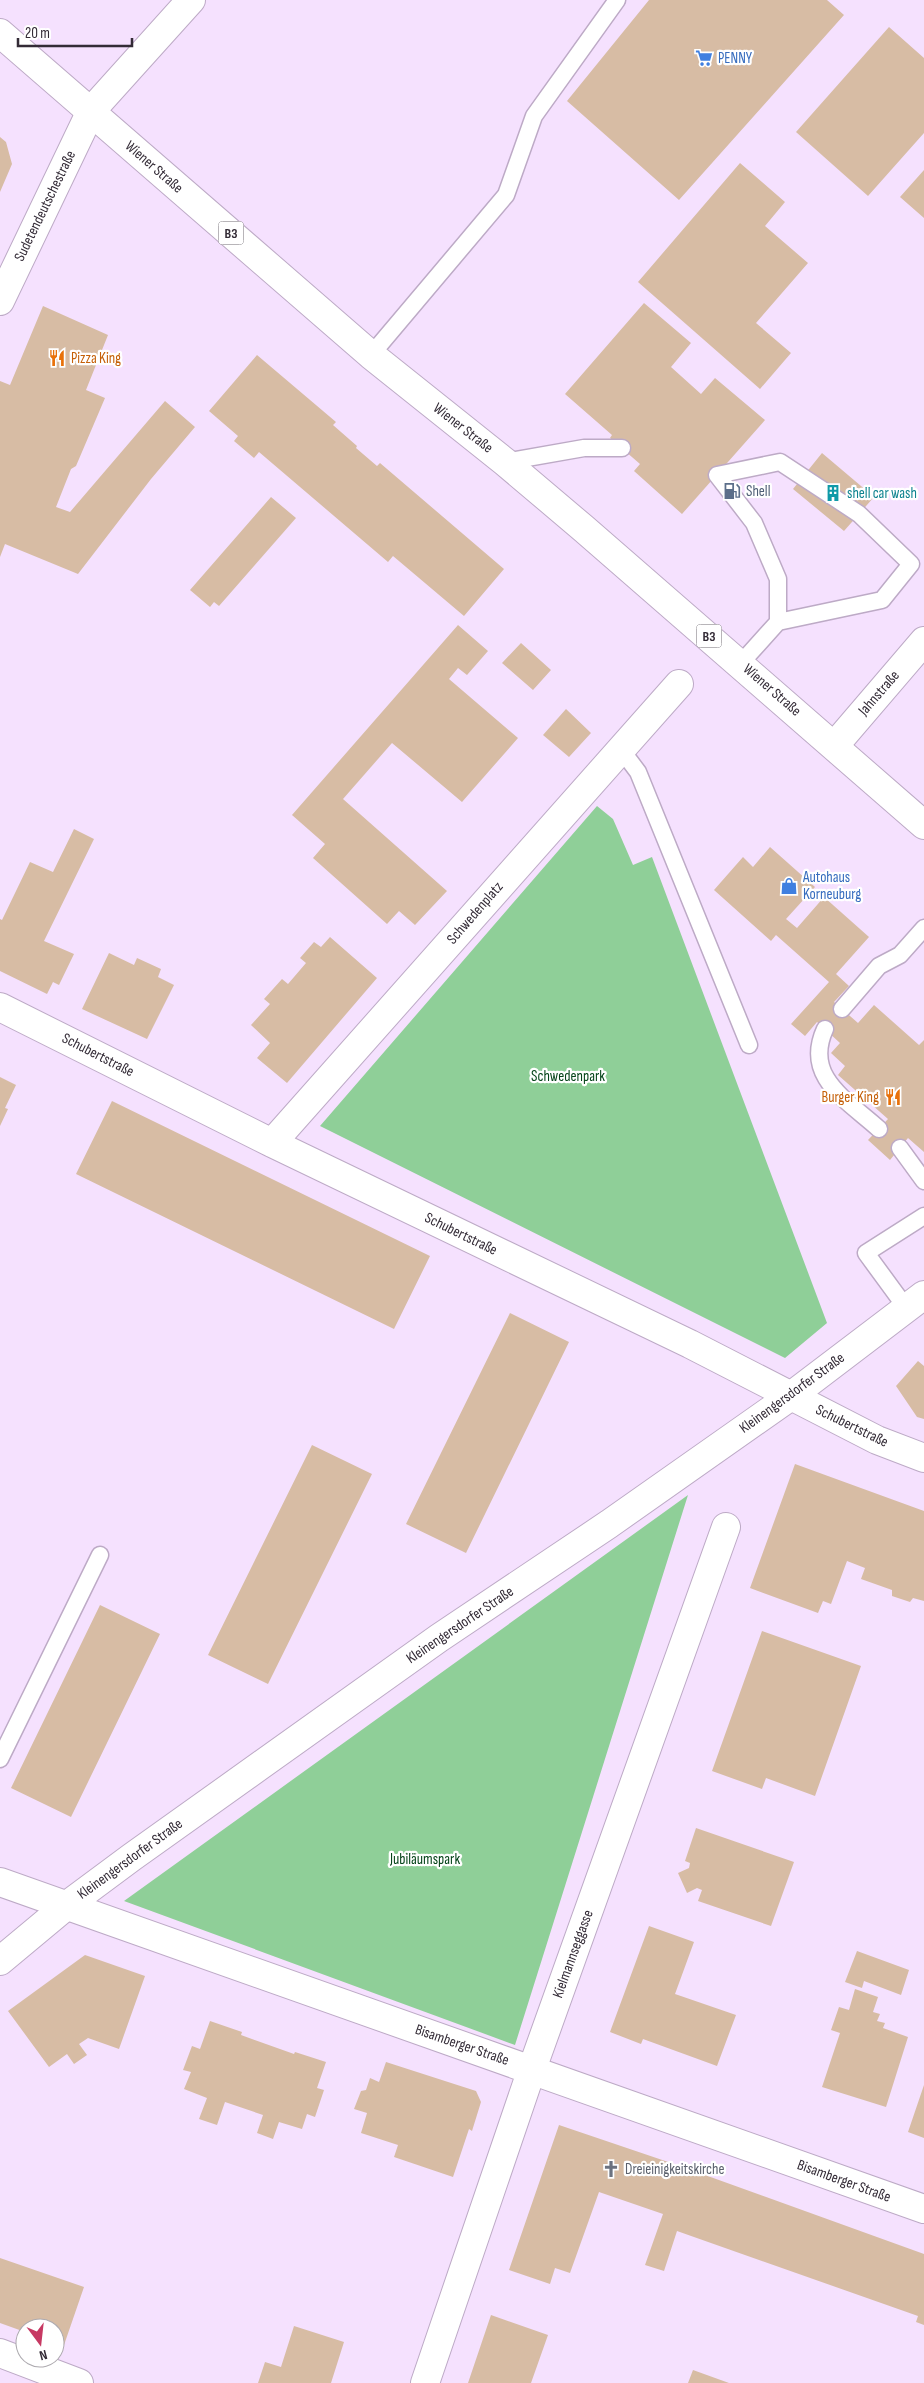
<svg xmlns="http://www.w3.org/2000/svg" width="924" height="2383" font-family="'Sofia Sans Condensed',sans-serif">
  <rect width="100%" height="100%" fill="#f5e1fe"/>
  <path fill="#8fcf98" d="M597,806L613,819L633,865L652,857L827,1323L785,1358L320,1126Z
    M688,1495L515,2045L124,1901Z"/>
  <path fill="#d7bca4" d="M649,0H827L844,15L679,200L567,101Z
    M889,27L924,58V133L868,196L796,132Z
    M0,137L6,142L12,164L0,192Z
    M740,163L785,202L765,226L808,263L756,323L791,353L760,389L638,282Z
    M924,170V218L900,197Z
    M644,303L691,343L671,367L701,394L715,378L765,420L682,514L634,471L640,464L610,438L612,435L565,394Z
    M43,306L108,335L86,390L105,398L76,466L71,469L56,507L70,512L165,401L195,427L151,479L78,574L5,544L0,557V381L10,385Z
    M257,355L336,422L333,425L357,446L356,448L377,466L380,463L504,569L464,616L393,556L388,562L259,452L254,458L234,441L238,436L209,411Z
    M822,453L874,497L844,531L793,489Z
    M271,497L296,518L219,606L214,602L210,607L190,590Z
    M458,625L488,651L467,675L458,668L449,679L518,738L462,802L392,743L343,799L447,891L415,925L399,911L387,924L313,858L325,844L292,815Z
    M521,643L551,670L533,690L502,663Z
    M566,709L591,733L569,757L543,735Z
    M74,829L94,839L44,941L74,954L59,985L53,982L47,994L0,971V919L2,920L30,862L53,872Z
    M770,847L815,887L786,919L797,928L824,897L869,937L836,974L849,986L834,1002L858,1023L874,1005L919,1045L924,1040V1152L908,1138L890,1160L868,1140L888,1119L838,1075L845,1066L831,1053L840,1043L817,1022L805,1036L791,1024L829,982L776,935L771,941L714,890L743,857L753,867Z
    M330,937L377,978L287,1083L257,1058L270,1043L251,1025L270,1004L264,999L282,979L288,984L306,963L300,958L314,942L321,947Z
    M109,953L134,965L137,958L161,969L158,977L174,985L147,1039L82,1009Z
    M0,1077L16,1085L5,1108L8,1109L0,1126Z
    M112,1101L430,1256L394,1329L76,1174Z
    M510,1313L569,1342L466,1553L406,1524Z
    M918,1361L924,1366V1419L917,1417L896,1386Z
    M312,1445L372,1474L268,1684L208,1655Z
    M795,1464L924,1511V1601L913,1598L910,1602L892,1596V1590L861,1579L865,1568L847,1561L831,1604L823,1601L818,1613L750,1588Z
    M100,1605L160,1634L71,1817L11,1788Z
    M762,1631L861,1666L815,1796L766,1778L762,1789L712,1771Z
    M696,1828L794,1862L771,1926L698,1901L702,1890L697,1888L687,1893L678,1873L689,1868L690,1863L685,1861Z
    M649,1926L694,1942L675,1994L736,2015L717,2066L643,2039L641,2044L610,2032Z
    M857,1951L909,1970L901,1995L864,1981L862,1988L845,1982Z
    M85,1955L145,1976L119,2049L88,2038L79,2044L87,2055L74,2064L67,2054L49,2067L8,2011Z
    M855,1989L878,1997L873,2012L880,2014L877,2021L885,2023L883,2028L908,2037L886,2107L822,2087L840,2033L831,2030L839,2007L849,2010Z
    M210,2021L242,2032L241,2035L294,2054L295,2052L326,2062L317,2088L324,2090L315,2117L307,2114L302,2129L279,2122L273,2139L257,2133L263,2115L225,2102L217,2125L199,2119L207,2098L184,2089L191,2072L183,2070L192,2046L200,2049Z
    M386,2062L476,2091L481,2102L472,2131L469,2129L453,2177L394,2157L398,2145L361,2133L367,2113L354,2109L361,2091L366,2090L370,2078L379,2082Z
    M924,2085V2138L908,2132Z
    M559,2125L680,2166L924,2254V2325L916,2322L918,2316L677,2231L664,2271L645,2265L663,2214L599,2192L570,2273L555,2268L550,2284L509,2270Z
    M0,2258L84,2287L64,2345L55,2342V2328H25V2332L0,2323Z
    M491,2315L548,2335L531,2383H468Z
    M294,2326L344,2342L331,2383H258L265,2362L281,2367Z
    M693,2370L729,2383H688Z"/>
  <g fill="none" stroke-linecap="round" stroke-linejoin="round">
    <g stroke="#bdaac6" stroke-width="19">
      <path id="service" d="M371,355L506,195L534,116L617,0
        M505,462L584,448H622
        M741,663L778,622V579L754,523L717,475L780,462L859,514L911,564L882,600L778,622
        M620,748L638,772L749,1045
        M842,1009L879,966L900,955L924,928
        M825,1029C803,1077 847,1100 879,1129
        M900,1148L924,1181
        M907,1309L866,1253L924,1216
        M0,1759L100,1555"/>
    </g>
    <g stroke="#bdaac6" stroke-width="30">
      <path id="minor" d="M0,301L91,111L191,0
        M835,745L924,641
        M0,1007L272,1143L690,1344L877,1440L924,1458
        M272,1143L679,684
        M0,2353L79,2383
        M425,2383L532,2069L726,1527"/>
    </g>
    <g stroke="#bdaac6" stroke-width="30">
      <path id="tertiary" d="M0,1882L924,2209"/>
    </g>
    <g stroke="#bdaac6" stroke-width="30">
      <path id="secondary" d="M0,1961L66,1906L132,1857L439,1638L609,1524L791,1396L924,1295"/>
    </g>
    <g stroke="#bdaac6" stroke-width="30">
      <path id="primary" d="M0,33L371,355L505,462L583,528L924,825"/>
    </g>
    <use href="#service" stroke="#fff" stroke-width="16"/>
    <use href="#minor" stroke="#fff" stroke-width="28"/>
    <use href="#tertiary" stroke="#fff" stroke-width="28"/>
    <use href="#secondary" stroke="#fff" stroke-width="28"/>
    <use href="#primary" stroke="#fff" stroke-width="28"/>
  </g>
  <defs>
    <g id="supermarket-bare" transform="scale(1.35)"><path d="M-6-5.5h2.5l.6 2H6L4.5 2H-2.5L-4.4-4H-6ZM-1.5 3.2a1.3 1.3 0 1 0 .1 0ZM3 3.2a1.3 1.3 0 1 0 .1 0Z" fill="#3f7fe0" stroke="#fff" stroke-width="2.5" paint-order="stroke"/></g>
    <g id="restaurant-bare" transform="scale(1.35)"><path d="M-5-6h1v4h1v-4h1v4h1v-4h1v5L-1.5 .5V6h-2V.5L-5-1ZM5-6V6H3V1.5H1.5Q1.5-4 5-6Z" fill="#e8710a" stroke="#fff" stroke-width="2.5" paint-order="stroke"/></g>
    <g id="fuel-bare" transform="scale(1.35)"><path d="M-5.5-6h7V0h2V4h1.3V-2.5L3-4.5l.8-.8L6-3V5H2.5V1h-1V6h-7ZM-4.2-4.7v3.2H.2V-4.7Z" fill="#5c6f8a" stroke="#fff" stroke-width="2.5" paint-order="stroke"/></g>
    <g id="building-bare" transform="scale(1.35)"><path d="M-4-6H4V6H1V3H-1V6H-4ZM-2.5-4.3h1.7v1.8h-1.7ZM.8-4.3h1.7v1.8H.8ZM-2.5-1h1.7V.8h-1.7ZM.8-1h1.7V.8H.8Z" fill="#0f9aa8" stroke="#fff" stroke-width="2.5" paint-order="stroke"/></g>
    <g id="shop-bare" transform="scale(1.35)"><path d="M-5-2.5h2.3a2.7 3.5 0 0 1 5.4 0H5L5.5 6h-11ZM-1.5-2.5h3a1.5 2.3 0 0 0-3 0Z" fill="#3f7fe0" stroke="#fff" stroke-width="2.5" paint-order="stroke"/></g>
    <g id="church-bare" transform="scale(1.35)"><path d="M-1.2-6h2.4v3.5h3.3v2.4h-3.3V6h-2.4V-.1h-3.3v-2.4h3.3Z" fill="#6b7280" stroke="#fff" stroke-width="2.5" paint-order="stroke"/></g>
  </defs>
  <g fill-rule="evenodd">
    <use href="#supermarket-bare" x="704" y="58"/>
    <use href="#restaurant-bare" x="57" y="358"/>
    <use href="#fuel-bare" x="732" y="491"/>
    <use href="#building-bare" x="833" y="493"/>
    <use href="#shop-bare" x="789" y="886"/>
    <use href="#restaurant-bare" x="893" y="1097"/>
    <use href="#church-bare" x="611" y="2169"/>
  </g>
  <g text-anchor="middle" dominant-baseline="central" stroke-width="4.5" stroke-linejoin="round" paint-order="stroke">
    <g fill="#fff" stroke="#706b72" stroke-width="1">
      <rect x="218.5" y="221.5" width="25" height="23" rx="4"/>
      <rect x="696.5" y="624.5" width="25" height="23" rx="4"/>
    </g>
    <g font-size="14" font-weight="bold" fill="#332b36">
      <text x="231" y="233">B3</text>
      <text x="709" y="636">B3</text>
    </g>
    <g font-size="15" fill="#366cbe" stroke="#fff" text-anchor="start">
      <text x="718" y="58">PENNY</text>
      <text x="803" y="877">Autohaus<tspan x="803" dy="17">Korneuburg</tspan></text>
    </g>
    <g font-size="15" fill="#332b36" stroke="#fff">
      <text transform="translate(154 167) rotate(41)">Wiener Straße</text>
      <text transform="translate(45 206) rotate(-64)">Sudetendeutschestraße</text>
      <text transform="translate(463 428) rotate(38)">Wiener Straße</text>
      <text transform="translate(772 690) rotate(41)">Wiener Straße</text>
      <text transform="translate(879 693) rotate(-49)">Jahnstraße</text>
      <text transform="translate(475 913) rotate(-49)">Schwedenplatz</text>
      <text transform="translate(98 1055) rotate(27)">Schubertstraße</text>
      <text transform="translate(461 1234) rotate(26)">Schubertstraße</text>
      <text transform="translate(792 1393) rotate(-36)">Kleinengersdorfer Straße</text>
      <text transform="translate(852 1426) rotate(26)">Schubertstraße</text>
      <text transform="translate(460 1625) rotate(-34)">Kleinengersdorfer Straße</text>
      <text transform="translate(130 1859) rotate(-36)">Kleinengersdorfer Straße</text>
      <text transform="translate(573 1954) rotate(-70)">Kielmannseggasse</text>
      <text transform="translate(462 2045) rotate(19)">Bisamberger Straße</text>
      <text transform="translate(844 2181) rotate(20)">Bisamberger Straße</text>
    </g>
    <g font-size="15" fill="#c56008" stroke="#fff" text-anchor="start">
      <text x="71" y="358">Pizza King</text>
      <text x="879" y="1097" text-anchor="end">Burger King</text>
    </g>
    <g font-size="15" fill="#4e5e75" stroke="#fff" text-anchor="start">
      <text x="746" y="491">Shell</text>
    </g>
    <g font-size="15" fill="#0d838f" stroke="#fff" text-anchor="start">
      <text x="847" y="493">shell car wash</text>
    </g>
    <g font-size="15" fill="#054419" stroke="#fff">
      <text x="568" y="1076">Schwedenpark</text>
      <text x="425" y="1859">Jubiläumspark</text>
    </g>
    <g font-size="15" fill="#5b616d" stroke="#fff" text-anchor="start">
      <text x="625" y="2169">Dreieinigkeitskirche</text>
    </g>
  </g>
  <g transform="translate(40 2343) rotate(165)"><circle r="24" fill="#ffffff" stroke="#adaaaf"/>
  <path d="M0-4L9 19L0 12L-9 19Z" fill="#c73963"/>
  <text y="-8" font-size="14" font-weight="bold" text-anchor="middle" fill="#332b36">N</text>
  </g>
  <path d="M18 38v8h114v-8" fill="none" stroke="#332b36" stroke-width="2.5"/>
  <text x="25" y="38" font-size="15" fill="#332b36" stroke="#ffffff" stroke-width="4" paint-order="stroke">20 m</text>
</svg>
